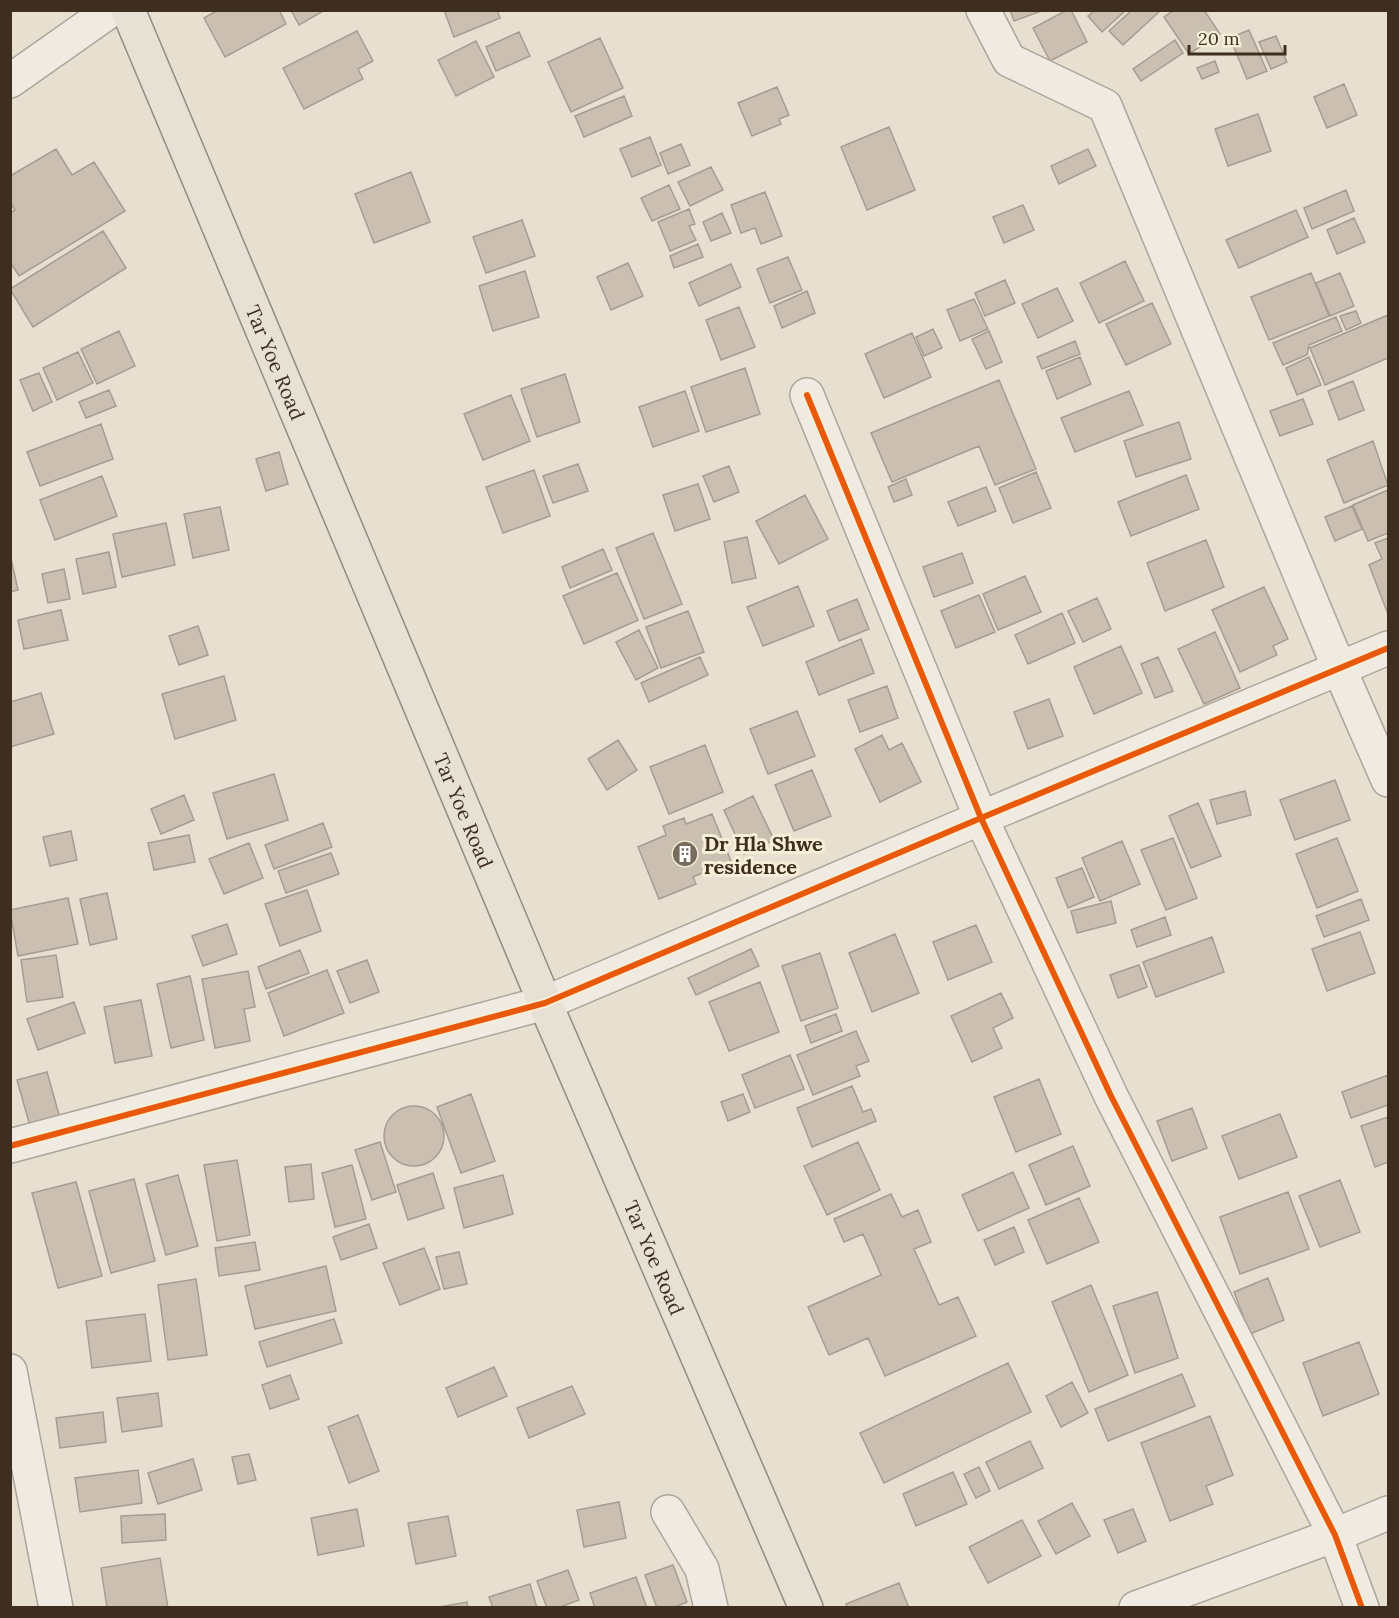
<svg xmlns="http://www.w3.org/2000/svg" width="1399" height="1618" font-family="Lora,serif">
  <rect width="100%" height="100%" fill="#e7e0d1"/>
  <path fill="#cbbfb2" stroke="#a89c90" stroke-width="1.5" d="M218,10H279L286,24L225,57L204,18Z
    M291,10H325L299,25Z
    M444,10H497L500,18L454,37Z
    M1010,10H1044L1014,21Z
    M1067,10H1071L1087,42L1050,61L1033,28Z
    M1095,10H1126L1102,32L1088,16Z
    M1132,10H1161L1123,45L1109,31Z
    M1174,10H1204L1220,34L1189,54L1164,17Z
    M1249,30L1267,71L1247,79L1230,38Z
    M357,31L373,61L358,69L363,79L304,109L283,68Z
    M519,32L530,56L496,71L486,47Z
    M1276,36L1287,62L1271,69L1259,42Z
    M600,38L623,88L571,112L548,62Z
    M1175,40L1183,53L1141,81L1133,69Z
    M476,41L494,77L456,96L438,60Z
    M1215,61L1219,72L1202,79L1197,68Z
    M1344,84L1357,115L1327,128L1314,97Z
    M777,87L789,115L779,119L781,124L752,136L738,103Z
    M624,96L632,116L584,137L575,116Z
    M1258,114L1271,151L1228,166L1215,129Z
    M889,127L915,190L867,210L841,147Z
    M650,137L661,165L632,177L620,149Z
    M681,144L690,165L668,174L660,153Z
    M56,149L72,175L94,162L125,211L19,276L10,262V213L15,210L10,202V176Z
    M1088,149L1096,166L1059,184L1051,166Z
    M711,167L723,190L690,206L678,182Z
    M411,172L430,222L374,243L355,194Z
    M669,185L680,209L652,221L641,198Z
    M1346,190L1354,211L1312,229L1304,208Z
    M765,192L782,236L761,244L755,228L741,233L731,205Z
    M1023,205L1034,230L1004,243L993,217Z
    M689,209L695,224L689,226L696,240L670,251L658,222Z
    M1296,210L1308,237L1239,268L1226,240Z
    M722,213L731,233L711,241L703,222Z
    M1354,218L1365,242L1337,254L1327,230Z
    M522,220L535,256L486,273L473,237Z
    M103,231L126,268L33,327L10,289Z
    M698,244L703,257L674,268L670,256Z
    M788,257L802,290L770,303L757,269Z
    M1125,261L1144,301L1099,323L1080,283Z
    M628,263L643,296L611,310L597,277Z
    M731,264L741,287L699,306L689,283Z
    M525,271L539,317L493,331L479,286Z
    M1311,273L1329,316L1269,340L1251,297Z
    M1340,273L1354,306L1330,316L1316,283Z
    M1005,280L1015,303L985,316L975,293Z
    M1057,288L1073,321L1038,338L1022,304Z
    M807,291L815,313L782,328L774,306Z
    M974,299L988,329L960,341L947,310Z
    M1152,303L1171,344L1126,365L1106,324Z
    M739,307L755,347L721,360L706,320Z
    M1356,311L1361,323L1346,330L1340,316Z
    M1388,315V358L1325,385L1310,348Z
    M1336,317L1342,331L1309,345L1307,355L1283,365L1273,343Z
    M933,329L942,348L924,356L916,337Z
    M119,331L135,366L97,384L81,349Z
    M989,331L1002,362L986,369L972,339Z
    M912,333L931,377L884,398L865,354Z
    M1075,341L1080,354L1042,369L1037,357Z
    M78,352L93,383L57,400L43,368Z
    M1080,357L1091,384L1057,399L1046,371Z
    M1309,357L1321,385L1297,395L1286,368Z
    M745,368L760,414L706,432L691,387Z
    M39,373L52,402L33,411L20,380Z
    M565,374L580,422L537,437L521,389Z
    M999,380L1036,469L995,485L979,446L892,482L871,433Z
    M1353,381L1364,410L1339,420L1328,391Z
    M109,390L116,406L86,418L79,402Z
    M685,391L699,431L653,447L639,407Z
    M1129,391L1143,425L1075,452L1061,418Z
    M511,395L530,441L483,460L464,414Z
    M1303,399L1313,424L1280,436L1270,411Z
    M1179,422L1191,459L1136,477L1124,441Z
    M101,424L113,459L40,486L27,452Z
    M1373,441L1388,485L1344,503L1327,460Z
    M279,452L288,484L266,491L256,459Z
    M578,464L588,491L553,503L543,476Z
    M729,466L739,492L714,502L703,476Z
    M534,470L550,516L503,533L486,487Z
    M1036,472L1051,508L1013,523L999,488Z
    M1186,475L1199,509L1131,536L1118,502Z
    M102,476L117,516L55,540L40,500Z
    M906,479L912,495L894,502L888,487Z
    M698,484L710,519L675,531L663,495Z
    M986,487L996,511L958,526L948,502Z
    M1388,490V533L1368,541L1353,505Z
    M805,495L828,539L779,564L756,521Z
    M1352,506L1362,529L1335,541L1325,517Z
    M220,507L229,550L193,558L184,514Z
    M166,523L175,565L122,577L113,534Z
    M653,533L682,604L644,619L616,548Z
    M747,537L756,578L732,583L724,542Z
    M1388,538V614L1369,565L1382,559L1375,543Z
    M1206,540L1224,587L1165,611L1147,563Z
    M603,549L612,570L570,588L562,567Z
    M109,552L116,587L83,594L76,559Z
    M962,553L973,583L934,597L923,567Z
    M10,554L18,590L10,592Z
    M64,569L70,599L48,603L42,574Z
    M617,573L638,620L584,644L563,596Z
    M1025,576L1041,612L998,630L983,594Z
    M798,586L814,626L763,646L747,607Z
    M1264,587L1288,639L1273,646L1277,655L1240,672L1212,610Z
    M979,595L995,632L956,648L941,611Z
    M1097,598L1111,629L1083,642L1068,611Z
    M857,599L869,629L839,641L827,611Z
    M61,610L68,640L24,649L18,620Z
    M688,611L704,652L661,668L646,627Z
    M1062,613L1075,643L1028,664L1015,635Z
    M198,626L208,655L179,665L169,636Z
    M639,630L658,668L636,680L616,642Z
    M1215,632L1240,688L1204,704L1178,649Z
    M861,639L874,673L819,695L806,662Z
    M1121,646L1142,693L1094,714L1074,667Z
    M700,657L708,675L649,702L641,683Z
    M1158,657L1173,691L1155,698L1141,664Z
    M224,676L236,720L175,739L162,694Z
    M887,686L898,718L860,732L848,700Z
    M41,693L54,734L10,747V702Z
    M1049,699L1063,736L1028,749L1014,712Z
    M797,711L815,756L768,774L750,729Z
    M882,735L889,750L902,743L921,782L880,802L855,749Z
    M618,740L637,770L607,790L588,759Z
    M705,745L723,792L669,814L650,767Z
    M812,770L831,816L794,831L775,785Z
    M274,774L288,820L227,839L213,793Z
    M1335,780L1350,820L1295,840L1280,800Z
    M1245,791L1251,815L1217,824L1210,800Z
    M184,795L194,820L161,834L151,809Z
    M753,796L774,840L744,854L724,810Z
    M1198,803L1221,856L1191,868L1169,816Z
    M712,814L731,861L693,877L696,884L659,899L638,847L666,835L663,826L684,818L686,824Z
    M323,823L332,847L274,869L265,845Z
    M71,831L77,860L50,866L43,837Z
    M189,835L195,862L154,870L148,843Z
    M1173,838L1197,898L1166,910L1141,850Z
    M1337,838L1358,891L1317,908L1296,854Z
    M1122,841L1140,884L1100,901L1082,858Z
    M249,843L263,878L224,894L209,859Z
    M331,853L339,874L286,893L278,871Z
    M1082,868L1094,897L1068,908L1056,878Z
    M307,890L321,931L280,946L265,904Z
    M107,893L117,939L90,945L80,899Z
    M68,898L78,944L18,956L10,910Z
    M1361,899L1369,920L1324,937L1316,916Z
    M1111,901L1116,923L1077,933L1071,911Z
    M1165,917L1171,935L1137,947L1131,930Z
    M227,924L237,954L203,966L192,936Z
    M976,925L992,962L948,980L933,942Z
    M1360,932L1375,973L1327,991L1312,949Z
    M895,934L919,993L872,1012L849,953Z
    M1212,937L1224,972L1156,997L1143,962Z
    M751,949L759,966L696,995L688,978Z
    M300,950L309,973L266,989L258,967Z
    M820,953L838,1008L801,1021L782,966Z
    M56,955L63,997L27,1002L21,960Z
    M367,960L379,992L350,1003L337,971Z
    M1139,965L1147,987L1118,998L1110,975Z
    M327,970L344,1013L284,1036L268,993Z
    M248,971L255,1007L244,1009L250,1041L215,1048L202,979Z
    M190,976L204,1040L171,1048L157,984Z
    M760,982L779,1032L729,1051L709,1002Z
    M1001,993L1013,1018L993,1028L1002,1048L972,1062L951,1016Z
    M141,1000L152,1056L115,1063L104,1007Z
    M74,1002L85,1033L38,1050L27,1019Z
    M836,1014L842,1031L811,1043L805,1026Z
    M856,1031L869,1061L856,1066L860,1076L813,1095L797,1055Z
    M790,1055L804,1089L755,1108L742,1075Z
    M47,1072L60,1118L30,1126L17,1080Z
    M1388,1075V1105L1351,1118L1342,1092Z
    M1039,1079L1061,1134L1016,1152L994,1097Z
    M852,1086L863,1112L871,1109L876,1121L812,1147L797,1108Z
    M471,1094L495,1161L461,1173L437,1107Z
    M743,1094L750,1112L728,1121L721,1102Z
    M384 1136a30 30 0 1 1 60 0a30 30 0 1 1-60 0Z
    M1192,1108L1207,1148L1172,1161L1157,1121Z
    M1280,1114L1297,1157L1239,1179L1222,1136Z
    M1388,1117V1162L1375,1167L1361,1126Z
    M380,1142L396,1192L372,1200L355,1150Z
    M858,1142L880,1190L827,1215L804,1166Z
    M1073,1146L1090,1186L1046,1205L1029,1165Z
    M237,1160L250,1235L217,1241L204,1165Z
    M311,1164L314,1199L289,1202L285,1167Z
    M352,1165L366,1219L335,1227L322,1173Z
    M1013,1172L1029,1208L978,1231L962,1195Z
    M433,1173L444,1208L408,1220L397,1185Z
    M178,1175L198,1246L166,1255L146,1184Z
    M503,1175L513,1214L464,1228L454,1188Z
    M134,1179L155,1261L111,1273L89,1191Z
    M1340,1180L1360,1232L1320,1247L1299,1196Z
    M76,1182L102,1276L58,1288L32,1193Z
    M1288,1192L1309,1249L1240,1274L1220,1217Z
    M891,1194L902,1217L918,1210L931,1242L914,1249L939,1305L958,1297L976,1336L885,1376L868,1338L829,1355L808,1307L881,1275L863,1234L844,1242L834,1219Z
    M1079,1198L1099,1242L1047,1264L1028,1220Z
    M369,1224L377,1248L341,1260L333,1237Z
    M1014,1227L1024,1252L995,1265L984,1240Z
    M255,1242L260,1270L219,1276L215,1248Z
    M424,1248L440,1289L400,1305L383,1263Z
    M459,1252L467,1284L444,1289L436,1257Z
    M326,1266L336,1311L255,1329L245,1286Z
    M1268,1278L1284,1320L1250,1334L1234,1292Z
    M196,1279L207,1355L168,1360L158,1285Z
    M1091,1285L1128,1375L1089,1392L1052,1302Z
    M1157,1292L1178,1358L1135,1373L1113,1306Z
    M145,1314L151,1361L92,1368L86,1321Z
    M334,1319L342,1343L267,1367L259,1342Z
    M1359,1342L1379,1394L1323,1416L1303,1363Z
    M1008,1363L1031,1412L884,1483L860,1433Z
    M494,1367L507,1396L458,1417L446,1388Z
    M1182,1374L1195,1406L1108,1441L1095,1409Z
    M290,1375L299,1399L270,1409L262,1385Z
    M1072,1382L1088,1413L1061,1427L1046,1396Z
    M572,1386L585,1414L529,1438L517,1408Z
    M158,1393L162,1426L122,1432L117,1398Z
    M103,1412L106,1442L60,1448L56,1418Z
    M358,1415L379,1471L349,1483L328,1427Z
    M1210,1416L1233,1475L1206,1486L1213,1504L1170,1521L1141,1443Z
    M1030,1441L1043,1468L999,1489L986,1462Z
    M249,1454L256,1480L238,1484L232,1457Z
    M193,1459L202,1490L158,1504L148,1473Z
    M979,1467L990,1491L976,1498L964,1474Z
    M138,1470L142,1503L80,1512L75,1478Z
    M953,1472L967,1504L916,1526L903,1494Z
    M619,1502L626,1538L584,1547L577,1510Z
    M1072,1503L1090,1536L1056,1554L1038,1521Z
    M357,1509L364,1546L318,1555L311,1518Z
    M1133,1509L1146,1541L1118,1553L1104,1520Z
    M165,1514L166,1540L122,1543L121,1516Z
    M448,1516L456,1556L416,1564L408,1523Z
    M1022,1520L1041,1556L988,1583L969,1547Z
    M160,1558L168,1608H107L101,1568Z
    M673,1565L687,1602L673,1608H657L645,1575Z
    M568,1570L579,1600L558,1608H547L537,1581Z
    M636,1577L647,1608H595L590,1593Z
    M899,1583L909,1608H848L846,1604Z
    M530,1584L537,1608H493L489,1597Z
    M467,1602L468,1608H433Z"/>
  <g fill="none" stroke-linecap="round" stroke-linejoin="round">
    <g stroke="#ada599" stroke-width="36">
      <path id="minor" d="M983,10L1009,60L1105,106L1339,668L1388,780
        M10,81L111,10
        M807,395L981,818L1111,1096L1335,1535L1362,1608
        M10,1146L545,1003L981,818L1388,648
        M10,1371L56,1608
        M668,1512L702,1569L711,1608
        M1136,1608L1335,1535L1388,1513"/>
    </g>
    <g stroke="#928b80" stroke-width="36">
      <g id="major">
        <path id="s1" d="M128,10L545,1003L806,1608"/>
      </g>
    </g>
    <use href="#minor" stroke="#efebe3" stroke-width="33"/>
    <use href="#major" stroke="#e6e1d4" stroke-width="33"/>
    <g stroke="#f7eed8" stroke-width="10">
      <path id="cycleway" d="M807,395L981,818L1111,1096L1335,1535L1362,1608
        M10,1146L545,1003L981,818L1388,648"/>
    </g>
    <use href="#cycleway" stroke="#e8590c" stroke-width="6"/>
  </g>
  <defs>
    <g id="building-disc" transform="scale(1.35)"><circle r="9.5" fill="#786c5e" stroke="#f7eed8"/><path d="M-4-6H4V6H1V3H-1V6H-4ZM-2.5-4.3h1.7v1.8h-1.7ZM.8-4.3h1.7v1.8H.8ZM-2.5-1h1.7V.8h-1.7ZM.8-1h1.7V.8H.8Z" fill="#fff"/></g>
  </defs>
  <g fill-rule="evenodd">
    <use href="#building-disc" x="685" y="854"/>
  </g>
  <g text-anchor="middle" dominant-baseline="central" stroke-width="6" stroke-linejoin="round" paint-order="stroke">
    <g font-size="20" fill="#3d2e20" stroke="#f7eed8">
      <text stroke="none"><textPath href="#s1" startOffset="382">Tar Yoe Road</textPath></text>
      <text stroke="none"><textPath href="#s1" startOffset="868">Tar Yoe Road</textPath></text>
      <text stroke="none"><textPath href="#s1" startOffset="1354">Tar Yoe Road</textPath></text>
    </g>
    <g font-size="20" font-weight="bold" fill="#3d2e20" stroke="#f7eed8" text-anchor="start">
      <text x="704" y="843">Dr Hla Shwe<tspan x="704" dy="23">residence</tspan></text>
    </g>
  </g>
  <rect width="1399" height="1618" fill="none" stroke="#3d2e20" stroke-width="24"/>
  <path d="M1189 45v9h96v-9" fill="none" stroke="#3d2e20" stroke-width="3"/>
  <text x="1198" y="45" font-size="18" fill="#3d2e20" stroke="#f7eed8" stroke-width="4.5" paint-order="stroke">20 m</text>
</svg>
